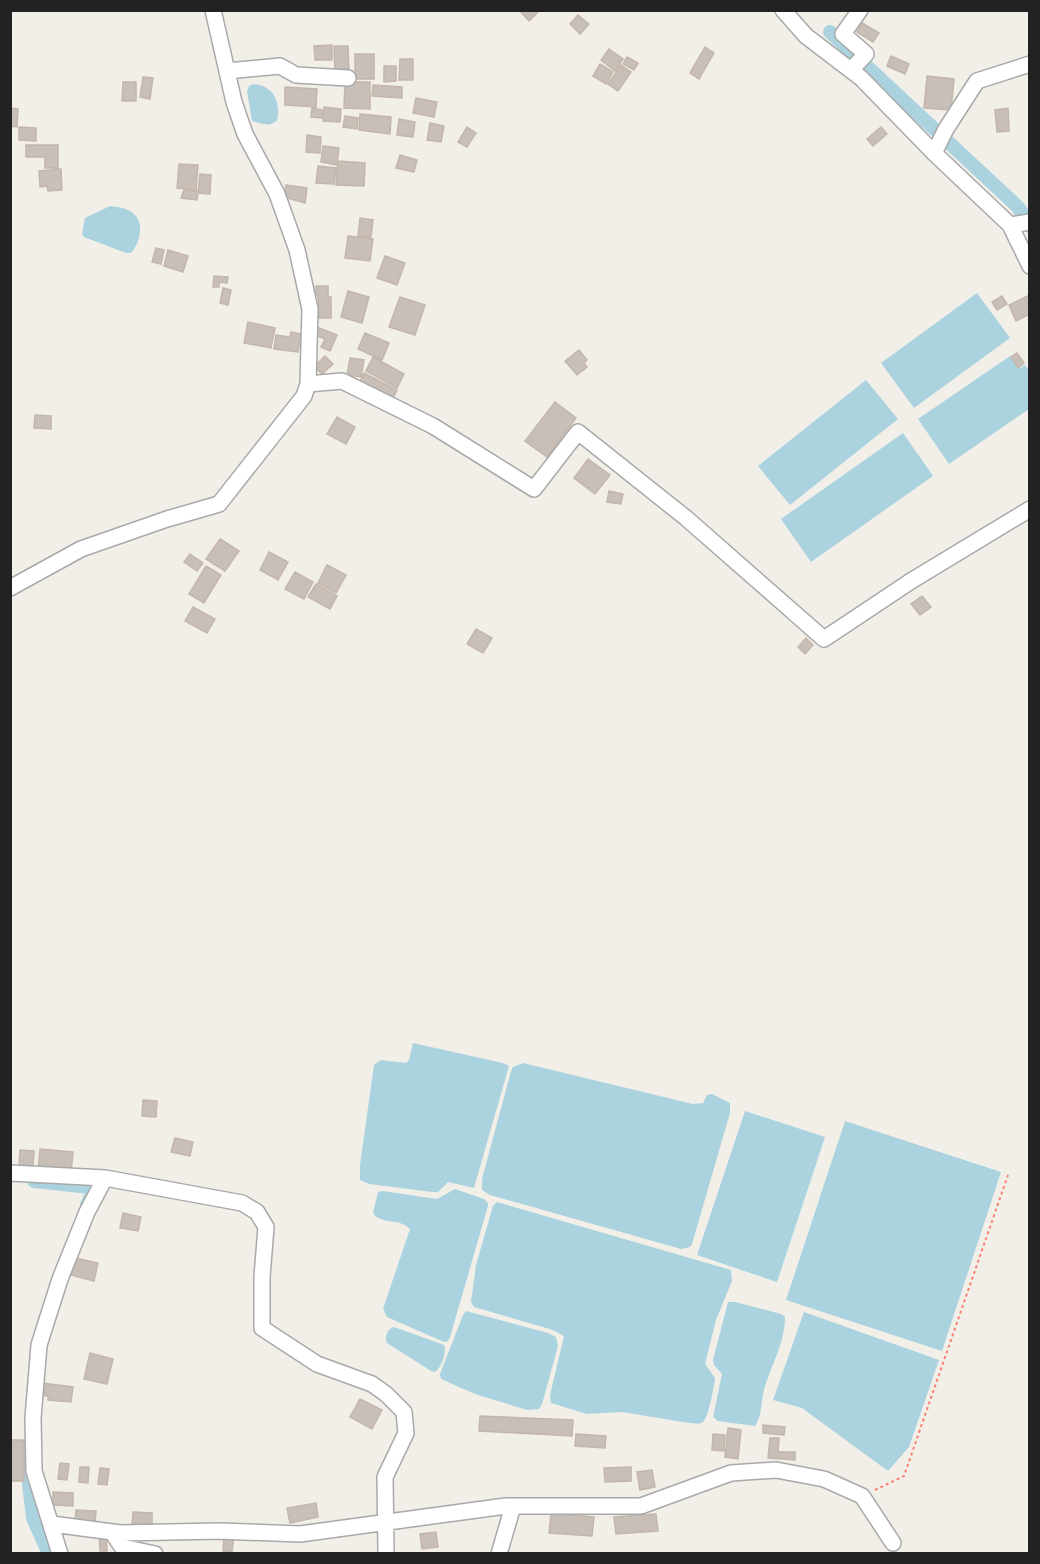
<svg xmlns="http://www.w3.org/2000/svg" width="1040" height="1564" font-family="'Source Sans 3',sans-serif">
  <rect width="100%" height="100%" fill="#f2efe9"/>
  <path fill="#aad3df" d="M253,84C269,85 279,96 278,113C278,116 278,120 275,122C269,127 259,123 252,121L247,91L249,86Z
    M110,206C118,207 127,208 133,213C145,223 140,243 131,253H126L84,237L82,234L85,218Z
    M977,293L1010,338L914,408L881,363Z
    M1010,356L1019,369L1025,365L1029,371V409L949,464L918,419Z
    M866,380L898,419L790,505L758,466Z
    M903,433L933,476L811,562L781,519Z
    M413,1043L503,1063L509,1066L474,1188L448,1182L438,1192H432L369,1184L360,1180V1165L374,1065L381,1060L406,1063L409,1060Z
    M523,1063L693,1104L703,1103L707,1095L712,1094L730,1103V1113L692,1244L690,1247L681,1249L490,1195L482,1190V1179L511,1071L513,1067Z
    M745,1111L825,1137L777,1282L697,1255Z
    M845,1121L1001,1172L942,1351L786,1300Z
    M455,1189L484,1199L488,1203V1206L450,1337L448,1341L444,1342L387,1317L383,1309L410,1229C401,1218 380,1225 373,1213L378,1192L383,1191L437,1199Z
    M497,1202L731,1270L732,1281L716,1320L705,1364L715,1378C714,1386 709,1416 703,1422C699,1425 693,1423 689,1423L622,1412L587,1414L551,1403L550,1395L564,1336L553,1330L474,1307L471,1302L476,1265L493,1206Z
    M728,1302H735L781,1314L785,1317C785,1343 771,1365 764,1390C761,1402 762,1416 755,1426L718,1421L713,1417L722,1374L714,1365L713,1360Z
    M466,1311L548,1333L556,1337L558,1346L542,1404L539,1409L527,1410L475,1394L441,1379L440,1374L463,1315Z
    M804,1312L939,1360L909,1447L888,1471L802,1408L773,1400Z
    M394,1327L444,1345C447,1352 442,1367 435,1372L431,1371L387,1343C384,1337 388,1328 394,1327Z"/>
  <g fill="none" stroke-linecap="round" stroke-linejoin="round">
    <path stroke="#aad3df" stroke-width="14" d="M830,32L1018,207L1030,226
      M34,1181L90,1187L93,1192L87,1205
      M28,1463L29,1484L33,1518L49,1554"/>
  </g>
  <path fill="#c7bfb8" stroke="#c4b6ab" stroke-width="1.5" d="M519,10H540L529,21Z
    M578,15L589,24L580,34L570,24Z
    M862,23L879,33L873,42L857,32Z
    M332,45V60H315L314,46Z
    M334,46H348L349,73H335Z
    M705,47L714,53L699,79L690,73Z
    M609,49L623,59L615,71L601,60Z
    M355,54H374V79H355Z
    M891,56L909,64L905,74L887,66Z
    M627,57L638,63L634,70L623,64Z
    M400,59H413V80H399Z
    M600,64L613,72L606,84L593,76Z
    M621,65L631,72L618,91L608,84Z
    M384,66H396V81L384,82Z
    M927,76L954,79L951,110L924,108Z
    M143,77L153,78L150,99L140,97Z
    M123,82H136V101H122Z
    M345,82H370V109L344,108Z
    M373,85L402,87V98L372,96Z
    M285,87L317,89L316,107L285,105Z
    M416,98L437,102L434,117L413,113Z
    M324,107L341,109L340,122L323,121Z
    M10,108L18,109L17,127L10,126Z
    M312,108L323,110L322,118L311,117Z
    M1008,108L1009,131L997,132L995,110Z
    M360,114L391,117L390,134L359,130Z
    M345,116L358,118L357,129L343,127Z
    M399,119L415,122L413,137L397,135Z
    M430,123L444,126L441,142L427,140Z
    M19,127L36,128V141L19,140Z
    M467,127L476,133L467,147L458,142Z
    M881,127L887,134L873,146L867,139Z
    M307,135L321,137L320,153L306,152Z
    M26,145H58V168H45V157H26Z
    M323,146L339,148L337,165L321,162Z
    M400,155L417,160L414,172L396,168Z
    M338,161L365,163L364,186L336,185Z
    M179,164L198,165L196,190L177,188Z
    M318,166L336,168L334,184L316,183Z
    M61,169L62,190L48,191L47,186L40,187L39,171Z
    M200,174L211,175L210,194L198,193Z
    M286,185L307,188L305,203L284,197Z
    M184,190L198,191L197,200L181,198Z
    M360,218L373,220L371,237L358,236Z
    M348,236L373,239L370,261L345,258Z
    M156,248L164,250L161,264L152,262Z
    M168,250L188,256L183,272L164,266Z
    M385,256L405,263L397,285L377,278Z
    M214,276L228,277L227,283L219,282V287H213Z
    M316,286H328V297H331V318H319L318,295H316Z
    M223,288L231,290L228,305L220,303Z
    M348,291L369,297L362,323L341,317Z
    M1030,295V314L1016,321L1009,305Z
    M1002,296L1007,304L997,310L992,302Z
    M400,297L425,305L415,335L389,327Z
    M248,322L275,328L271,348L244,343Z
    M314,326L337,335L330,351L321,347L325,339L311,333Z
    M291,332L301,334L298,352L274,349L276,335L290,337Z
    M365,333L389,343L382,360L358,349Z
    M579,350L587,360L584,363L587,367L577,375L565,361Z
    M1017,353L1024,363L1018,368L1011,357Z
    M325,356L333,364L322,374L314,367Z
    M373,357L404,374L397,388L366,371Z
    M350,358L364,360L361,377L347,375Z
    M364,373L397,390L391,402L358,386Z
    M555,402L576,418L547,457L525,441Z
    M35,415L51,416V429L34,428Z
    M337,417L355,427L346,444L327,434Z
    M588,459L610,475L595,494L574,478Z
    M609,491L623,494L621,504L607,502Z
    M220,539L239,551L225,571L206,559Z
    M269,552L288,562L278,580L260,570Z
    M190,554L203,563L197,571L184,562Z
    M327,565L346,575L336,593L318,583Z
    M206,566L221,575L204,603L189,594Z
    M295,572L313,582L304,599L285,589Z
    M316,584L337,596L330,609L308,597Z
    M922,596L931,607L920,615L911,604Z
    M193,607L215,619L207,633L185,621Z
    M476,629L492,638L483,653L467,644Z
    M806,638L813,645L805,654L798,647Z
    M143,1100L157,1101L156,1117L142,1116Z
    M175,1138L193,1142L190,1156L171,1152Z
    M40,1149L73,1152L71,1173L38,1170Z
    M20,1150L34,1151L33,1168L19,1166Z
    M123,1213L141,1217L138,1231L120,1228Z
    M75,1258L98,1263L94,1281L71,1275Z
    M90,1353L113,1359L107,1384L84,1379Z
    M42,1383L73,1387L71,1402L48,1400V1396L41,1395Z
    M360,1399L382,1410L372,1429L350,1417Z
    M480,1416L573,1420L572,1436L479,1431Z
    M763,1425L785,1427L784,1435L763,1433Z
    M728,1428L741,1430L738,1459L725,1457Z
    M576,1434L606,1436L605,1448L575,1446Z
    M713,1434L725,1435L724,1451L712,1450Z
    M770,1438H779L778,1452H795V1460L768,1458Z
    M10,1440H24V1481H10Z
    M60,1463L69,1464L67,1480L58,1479Z
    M80,1467H89L88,1483L79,1482Z
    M631,1467V1481L605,1482L604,1468Z
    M100,1468L109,1469L107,1485L98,1484Z
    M652,1470L655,1487L640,1490L637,1472Z
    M53,1492L73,1493V1506L53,1505Z
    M316,1503L318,1517L290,1523L287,1508Z
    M76,1510L96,1511L95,1524L75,1523Z
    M133,1512L152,1513V1526L132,1525Z
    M551,1513L594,1517L592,1536L549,1533Z
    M656,1514L658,1531L616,1534L614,1517Z
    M436,1532L438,1547L422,1549L420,1534Z
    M99,1534H106L107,1551H100Z
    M224,1535L234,1536L232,1552L223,1551Z"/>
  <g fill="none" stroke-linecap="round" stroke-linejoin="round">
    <g stroke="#a9a9a9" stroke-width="18">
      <path id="minor" d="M783,10L806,36L861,78L934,153L1010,225L1030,266
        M851,70L866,54L843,34L860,10
        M227,71L280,66L296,75L348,78
        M934,153L946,129L977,81L1030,64
        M1010,225L1030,222
        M308,384L342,381L433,426L534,489L578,432L686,518L824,639L911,581L1030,509
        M10,588L81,549L167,519L219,504L304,396L308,384L310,309L297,250L277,194L245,134L234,102L213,10
        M10,1173L105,1178L242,1203L257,1212L266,1227L262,1277V1328L317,1364L372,1384L386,1394L404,1412L406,1433L385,1477L386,1554
        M52,1524L120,1533L219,1531L300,1534L506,1506H641L731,1473L776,1470L824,1479L862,1496L893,1543
        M112,1532L122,1547L155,1554
        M60,1554L34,1471L33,1418L39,1345L60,1279L87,1212L105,1178
        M499,1554L513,1506"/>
    </g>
    <path stroke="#fa8072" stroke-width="2" stroke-dasharray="3 3" stroke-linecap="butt" d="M875,1490L904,1476L1008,1175"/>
    <use href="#minor" stroke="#fff" stroke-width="15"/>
  </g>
  <rect width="1040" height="1564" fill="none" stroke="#222222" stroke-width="24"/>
</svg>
